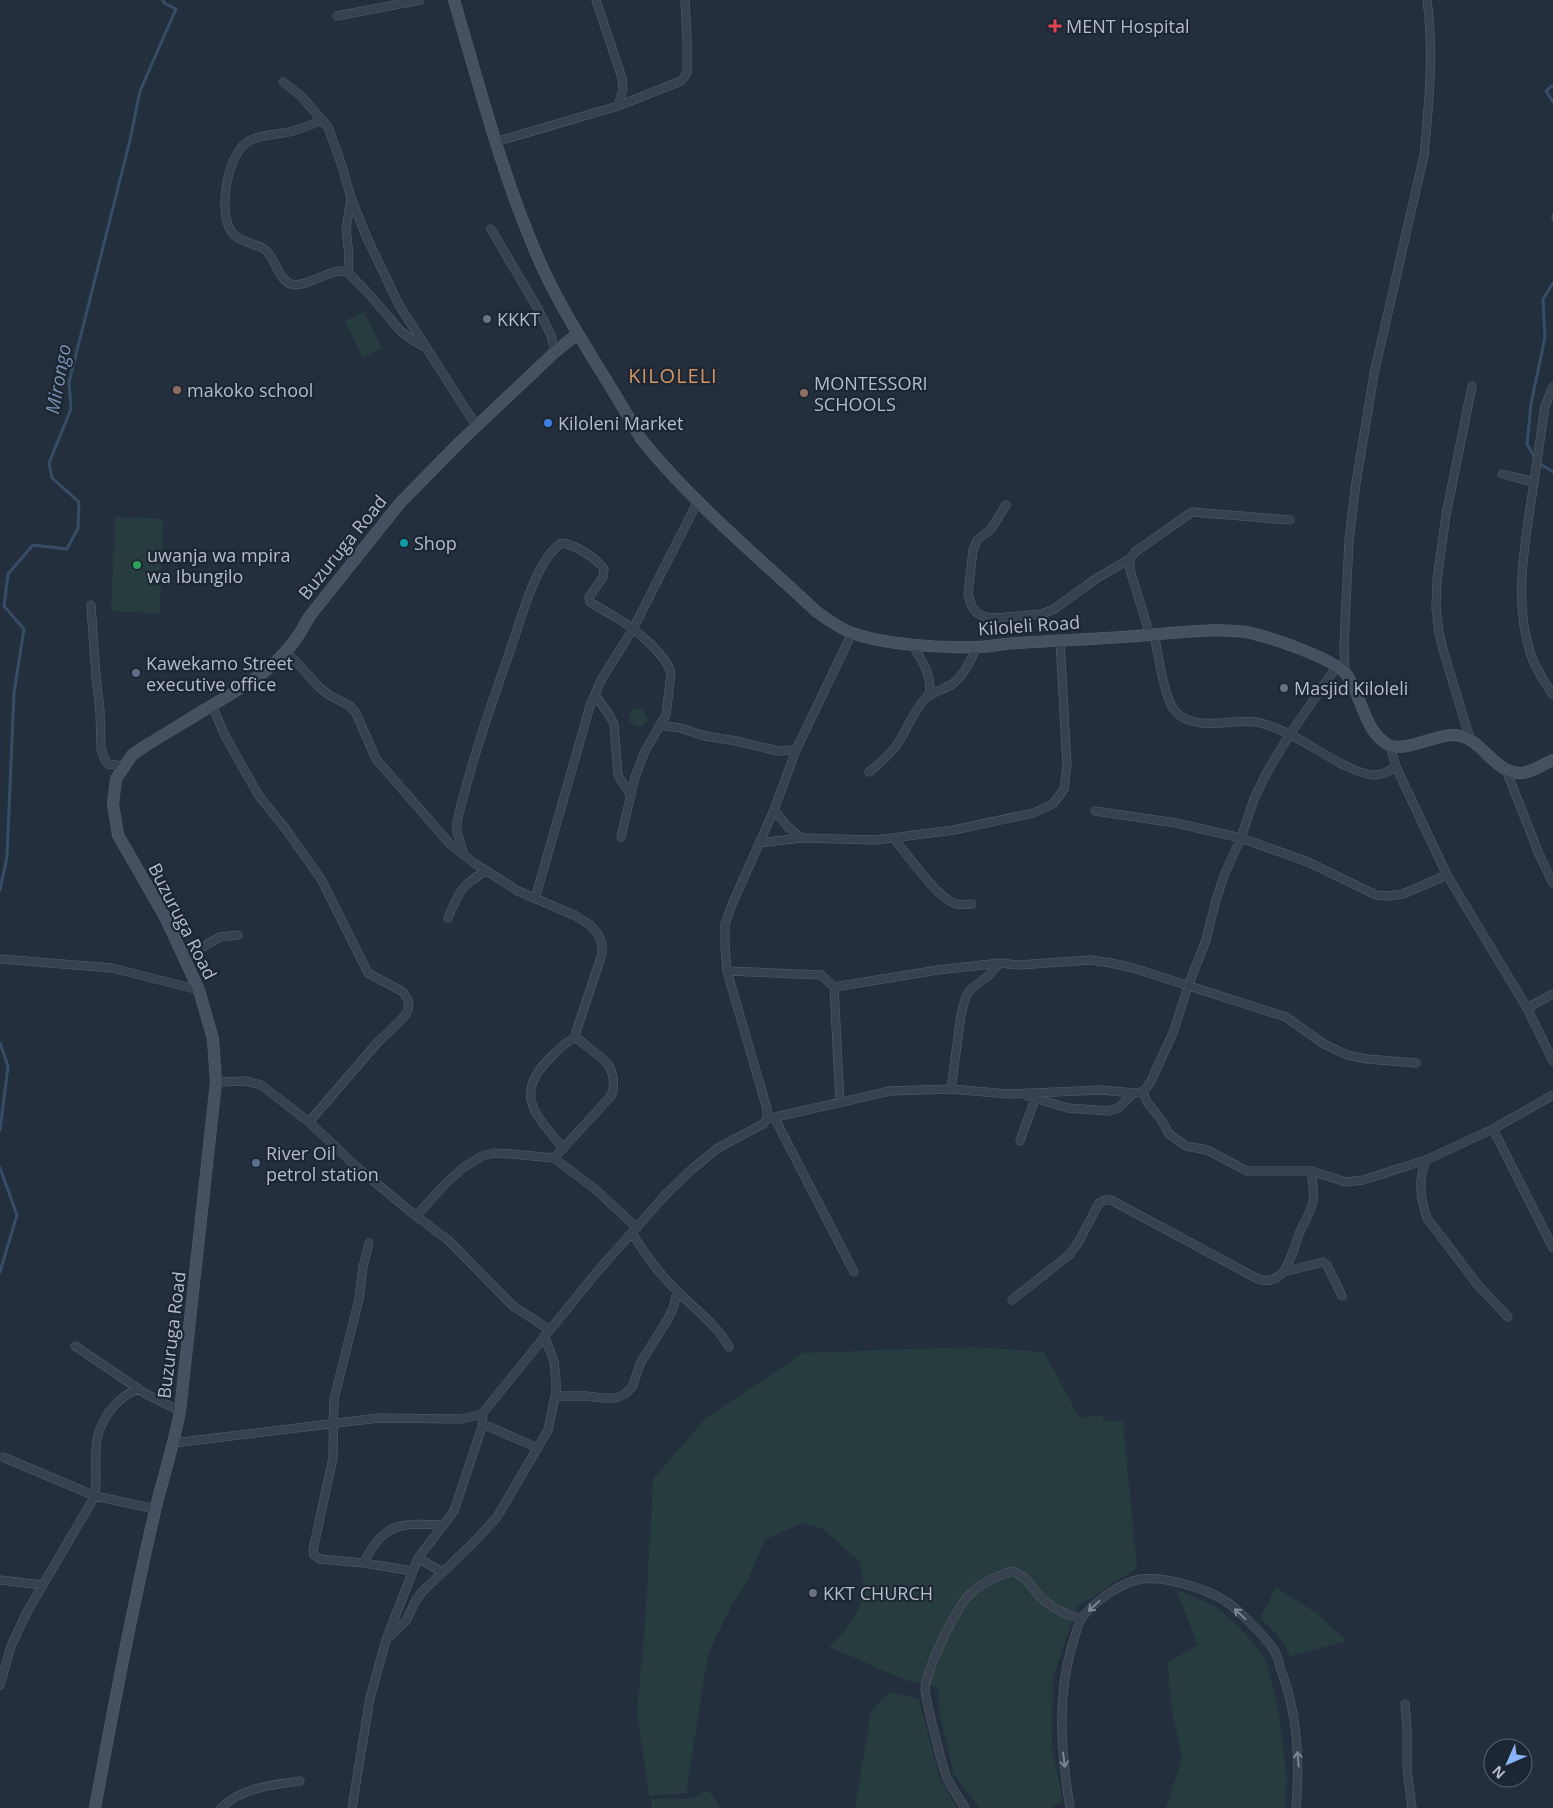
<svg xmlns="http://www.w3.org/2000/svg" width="1553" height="1808" font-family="'Open Sans',sans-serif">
  <rect width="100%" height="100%" fill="#242f3e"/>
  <path fill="#263c3f" d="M364,312L382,348L363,358L345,321Z
    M115,517L163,519L160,614L111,611Z
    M631,709H642L648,719L643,726H636L629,721Z
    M972,1347L1044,1352L1079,1417L1103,1416V1421H1123L1137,1568L1077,1607L1053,1678L1052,1747L1063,1801L1050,1808H980L954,1775L940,1715L937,1687L908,1681L829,1647C845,1632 861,1614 863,1590C864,1581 861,1571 860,1562L823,1529L802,1523L765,1540L748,1579L731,1607L708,1654L686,1793L649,1796L637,1712L645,1625L653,1479L705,1419L803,1353Z
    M1276,1587L1319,1615L1347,1641L1291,1656L1276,1633L1260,1618Z
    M1176,1589L1217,1607L1245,1633L1265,1659L1278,1706L1287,1778L1285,1808H1166L1182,1758L1170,1701L1168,1662L1198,1645Z
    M889,1692L919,1699L939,1776L957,1808H855L871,1711Z
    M708,1790L721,1808H651V1799H691Z"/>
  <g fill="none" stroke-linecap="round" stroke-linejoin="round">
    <path stroke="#394c67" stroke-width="3" d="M1553,85L1546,91L1553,102
      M1553,215V220
      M1553,283L1543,299L1545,337L1531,404L1527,444L1537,462L1553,472
      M0,890L7,857L14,693L24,629L4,606L8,574L33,545L67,549L78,528L79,502L52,478L49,463L71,409L69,382L130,140L140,91L176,9L164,3L163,0
      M0,1043L8,1066L0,1130
      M0,1168L17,1215L0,1272"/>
    <g stroke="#565f6c" stroke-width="9">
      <path id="minor" d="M596,0L622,78L623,89L618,106
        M337,16L420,0
        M283,82L301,96L328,127L341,163L351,198L367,238L399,305L477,427
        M322,120C313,124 303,128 293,131C279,135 258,134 246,143C227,157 218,212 231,231C238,242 254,243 264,249C276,257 277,279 291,284C306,289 333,266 346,272C350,274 354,278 357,282C372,296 384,312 397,327C405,336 415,342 425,347
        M495,142L618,106L681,81L687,73V40L685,0
        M491,229L538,309L551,335L555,352
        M348,273L349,255L346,230L351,198
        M1553,387L1545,406C1541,434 1537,461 1533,489C1525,542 1513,603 1531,655C1536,669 1545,683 1553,695
        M1502,474L1534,482
        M1006,505L991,529L977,540L973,550L968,594L971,605L977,613L985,617L996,618L1042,614L1054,609L1097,578L1130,559
        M91,605L96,677L100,711L101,749L105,760L108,764L123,766
        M1154,634C1158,652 1164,699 1175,711C1197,735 1238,715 1264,724C1273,727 1281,730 1289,734C1310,744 1354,776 1375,775C1383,775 1389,771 1396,767
        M1150,635L1130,570V559L1135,552L1192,512L1290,520
        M911,643C921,659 935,678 928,697
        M287,652L319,687L329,695L350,706L356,713L376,759L450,844L474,863L518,891L576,916L590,925L598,934L602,944V954L576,1032V1037C585,1046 602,1056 609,1066C614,1074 615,1088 611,1096L554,1158
        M1345,673L1344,646L1349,540L1356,483L1374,374L1424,155C1429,105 1434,51 1427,0
        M595,695L608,713L614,724L618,775L631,796
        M212,705L224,734L259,796L285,828L321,879L368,973L403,992L409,1002L408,1011L402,1019L377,1043L309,1122
        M660,725L680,728L705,736L736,741L778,751L796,750
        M1470,739L1444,653L1439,633L1436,608L1437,580L1446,515L1472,386
        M1390,746L1396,767L1447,875L1527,1008L1553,1061
        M1506,770L1539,854L1553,883
        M869,772C879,764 888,756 896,746C907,731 913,710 927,697C934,692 944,689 951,685C964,676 970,661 977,647
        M774,810L788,827L801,838
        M1095,811L1176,823L1241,838L1308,862L1376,895L1389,896L1403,894L1447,875
        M893,838C908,854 936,898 956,904C961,905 967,904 972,904
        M759,843L801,838L876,840L954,830L1033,813L1053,804L1064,789L1067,765L1060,641
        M464,855L457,832V822C471,762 491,705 511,648C521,620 536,558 562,543C576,545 596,558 604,569L603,577L589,597L590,602C599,608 609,613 617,618C635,629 665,653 671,673L666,715L645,751L635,777L621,837
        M535,899L590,706L601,680L633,629L698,501
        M448,918C459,892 461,885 486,871
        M185,957L220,937L238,935
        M0,959L112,968L199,990
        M727,971L821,975L834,987L840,1102
        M834,987L938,970L1000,963L1018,965L1090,960L1111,963L1133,968L1286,1017L1324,1044L1347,1055L1367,1059L1416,1063
        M1527,1008L1553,994
        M216,1082L246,1081L261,1085L309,1122L359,1169L416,1216L448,1240L513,1306L550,1330
        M951,1089L961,1015L966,996L972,988L988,976L1000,963
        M1143,1092L1147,1102L1162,1121L1169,1134L1186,1146L1207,1150L1247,1171H1311L1346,1182L1363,1180L1426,1160L1493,1129L1553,1095
        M1027,1096L1068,1108L1108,1111L1118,1108L1134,1093
        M774,1117L854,1272
        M767,1119L890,1091L951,1089L1008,1094L1101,1090L1134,1093L1143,1092L1150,1083L1173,1033L1188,986L1206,940L1216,900L1225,873L1241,838L1254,799L1267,772L1290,734L1337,666
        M1493,1129L1553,1248
        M1020,1141L1035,1099
        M563,1148C538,1117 512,1096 549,1059C557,1051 565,1042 576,1037
        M1426,1160C1418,1181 1420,1197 1427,1218L1477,1284L1508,1317
        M416,1216L446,1183L463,1168L482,1156L494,1153L512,1154L554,1158L595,1189L637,1228
        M632,1233C645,1254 659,1274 677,1291C695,1309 717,1325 729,1347
        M369,1243L363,1267L359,1299L334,1399L333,1458L313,1550L314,1555L320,1559L364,1563L412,1571
        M1283,1272L1323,1262L1327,1265L1342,1296
        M1012,1300L1069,1255L1078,1243L1099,1203L1105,1200H1111L1258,1279C1286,1288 1292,1253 1299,1234C1304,1223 1310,1214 1313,1202C1314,1192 1313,1182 1311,1171
        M75,1346L146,1394L180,1411
        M555,1396H586L603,1398H616L625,1394L632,1387L641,1362L668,1319L674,1306L677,1291
        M483,1424L538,1448
        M174,1443L378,1418L462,1419L482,1414L596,1273L667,1193L691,1170L718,1148L763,1124L767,1119V1109L727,971L725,945V924L731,907L774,810L796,750L852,633
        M3,1457L95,1496L155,1509
        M418,1558L442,1572
        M364,1563C383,1521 403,1523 444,1525
        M0,1580L42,1585
        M390,1636L406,1621L416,1600L422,1592L475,1541L497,1517L548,1430L556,1392V1380L554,1361L544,1336
        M0,1685L11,1646L27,1612L95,1496C97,1480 95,1465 96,1449C97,1423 115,1397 139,1389
        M1405,1704L1407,1728V1769L1412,1808
        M221,1808C243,1787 272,1785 300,1781
        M352,1808L370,1698L386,1640L418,1558L454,1511L483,1424L482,1414
        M965,1808C959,1798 952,1788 947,1778C943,1770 925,1697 925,1689C927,1668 955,1610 969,1595C980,1584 998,1575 1012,1571L1025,1578L1040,1597L1054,1608L1069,1615L1081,1618
        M1070,1808C1061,1751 1056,1695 1074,1639C1076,1633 1078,1623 1082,1618C1093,1602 1122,1582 1141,1579C1165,1576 1204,1588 1224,1600C1239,1610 1266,1637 1275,1652C1278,1657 1279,1664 1281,1670C1298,1714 1300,1762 1296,1808"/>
    </g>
    <g stroke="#565f6c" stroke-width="12">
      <path id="secondary" d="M454,0C481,91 504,184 544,271C572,330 610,382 641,439C693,503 757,556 817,612C828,620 839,628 852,633C886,645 941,648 977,647C991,647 1004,643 1018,643C1061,640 1105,639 1148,635C1180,632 1214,628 1246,632C1267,636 1333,658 1346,674C1362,695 1363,729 1387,744C1403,754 1436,734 1454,735C1482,736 1491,771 1519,773C1530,774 1543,764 1553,760
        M95,1808C113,1709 132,1609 155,1511C163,1477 174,1445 180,1411L216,1082L213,1039L199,990L165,917L118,835L113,804L116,779L132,755L145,746C167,733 189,719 211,706C252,682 287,662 309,617L400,503L461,441L555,352L577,334"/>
    </g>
    <use href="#minor" stroke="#38414e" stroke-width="8"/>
    <use href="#secondary" stroke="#465061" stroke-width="11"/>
  </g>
  <defs><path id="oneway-shaft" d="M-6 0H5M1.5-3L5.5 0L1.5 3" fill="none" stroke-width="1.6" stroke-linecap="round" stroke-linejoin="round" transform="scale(1.25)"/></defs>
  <g stroke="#7c8592">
    <use href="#oneway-shaft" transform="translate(1094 1606) rotate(137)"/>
    <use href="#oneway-shaft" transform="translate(1240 1614) rotate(-137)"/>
    <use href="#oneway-shaft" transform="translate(1298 1759) rotate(-95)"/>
    <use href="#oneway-shaft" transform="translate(1064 1760) rotate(83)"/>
  </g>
  <path fill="#e0444e" stroke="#1d2633" stroke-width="2" d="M1052.5 18.5h5v5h5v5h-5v5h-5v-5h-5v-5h5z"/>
  <g fill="#6b7280" stroke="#1d2633" stroke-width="2">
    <circle cx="487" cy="319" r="5"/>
    <circle cx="1284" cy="688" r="5"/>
    <circle cx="813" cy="1593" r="5"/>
  </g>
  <g fill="#8d6e63" stroke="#1d2633" stroke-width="2">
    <circle cx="177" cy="390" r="5"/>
    <circle cx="804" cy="393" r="5"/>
  </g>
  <circle fill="#3f7fe0" stroke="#1d2633" stroke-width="2" cx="548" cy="423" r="5"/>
  <circle fill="#0f9aa8" stroke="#1d2633" stroke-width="2" cx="404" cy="543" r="5"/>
  <circle fill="#2e9e5b" stroke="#1d2633" stroke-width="2" cx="137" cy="565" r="5"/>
  <g fill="#5c6f8a" stroke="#1d2633" stroke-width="2">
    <circle cx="136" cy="673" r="5"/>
    <circle cx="256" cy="1163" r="5"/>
  </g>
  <g text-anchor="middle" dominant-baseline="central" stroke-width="4.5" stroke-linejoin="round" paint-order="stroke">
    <g font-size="18" fill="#b4bcc9" stroke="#1d2633" text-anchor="start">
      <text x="1066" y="26">MENT Hospital</text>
      <text x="497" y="319">KKKT</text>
      <text x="814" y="383">MONTESSORI<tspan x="814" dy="21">SCHOOLS</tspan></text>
      <text x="187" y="390">makoko school</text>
      <text x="558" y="423">Kiloleni Market</text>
      <text x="414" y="543">Shop</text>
      <text x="147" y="555">uwanja wa mpira<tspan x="147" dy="21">wa Ibungilo</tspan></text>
      <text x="146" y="663">Kawekamo Street<tspan x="146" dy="21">executive office</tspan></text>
      <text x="1294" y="688">Masjid Kiloleli</text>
      <text x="266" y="1153">River Oil<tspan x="266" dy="21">petrol station</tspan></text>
      <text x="823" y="1593">KKT CHURCH</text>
    </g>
    <g font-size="18" fill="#b4bcc9" stroke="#1d2633">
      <text transform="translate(342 547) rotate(-51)">Buzuruga Road</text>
      <text transform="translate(1029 625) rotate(-4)">Kiloleli Road</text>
      <text transform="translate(183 921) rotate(63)">Buzuruga Road</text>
      <text transform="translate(171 1335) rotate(-83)">Buzuruga Road</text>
    </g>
    <g font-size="19" font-style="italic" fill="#7c92b1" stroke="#1d2633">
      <text transform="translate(58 379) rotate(-80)">Mirongo</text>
    </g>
    <g font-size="20" letter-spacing="1" fill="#d59563" stroke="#1d2633">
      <text x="673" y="375">KILOLELI</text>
    </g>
  </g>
  <g transform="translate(1508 1763) rotate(225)"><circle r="24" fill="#1d2633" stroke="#59626f"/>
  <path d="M0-4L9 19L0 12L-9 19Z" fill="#8ab4f8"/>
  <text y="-8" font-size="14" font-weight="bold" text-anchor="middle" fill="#b4bcc9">N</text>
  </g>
</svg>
